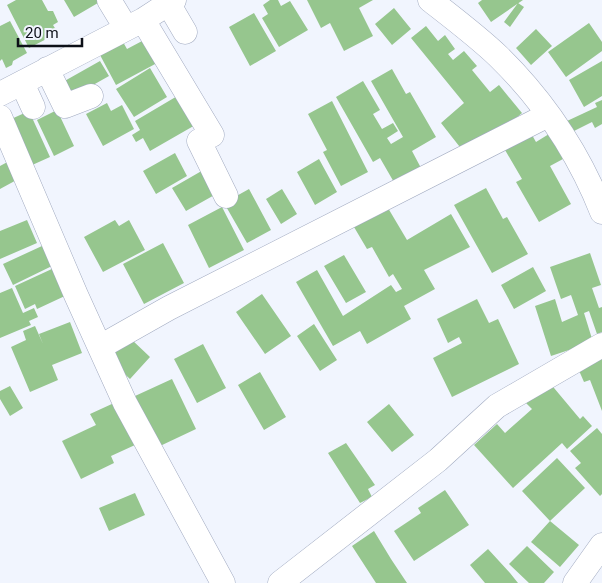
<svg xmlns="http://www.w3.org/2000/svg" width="602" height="583" font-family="Roboto,sans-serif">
  <rect width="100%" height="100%" fill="#f1f5fe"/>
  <path fill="#96c68e" d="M16,0H42L48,11H53L58,22L53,25L58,33L29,48L7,5Z
    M64,0H103L74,17Z
    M270,0H278L281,6L290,1L308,30L279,47L262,18L268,14L263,5Z
    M307,0H373L359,8L373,36L344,51L330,23L321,28Z
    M482,0H523L491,22L478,3Z
    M518,3L524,7L510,27L504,22Z
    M394,8L411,29L392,45L375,24Z
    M254,13L276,51L250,66L229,27Z
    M10,21L27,53L13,61L12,65L6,68L2,59L0,61V26Z
    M589,23L602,42V51L566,77L548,52Z
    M426,26L438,41L445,35L455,49L448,54L453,60L464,51L477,66L472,70L490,92L499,85L522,113L501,131L463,151L441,123L464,103L411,38Z
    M536,29L552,46L531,65L516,48Z
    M144,40L157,63L116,85L100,55L123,42L127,49Z
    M100,61L109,76L70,98L61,83Z
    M602,61V96L584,107L569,80Z
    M150,68L167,97L134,117L116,89Z
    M392,69L406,94L410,92L436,137L412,151L421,168L395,184L380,158L373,162L336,97L363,81L380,110L373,114L382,129L393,123L398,131L387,138L391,144L403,137L371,81Z
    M179,95L197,124L150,151L143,138L136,142L132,135L140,130L135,121Z
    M602,100V124L595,128L592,122L572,132L567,121L597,107L595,103Z
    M332,101L368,172L341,186L323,152L327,150L308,114Z
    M107,103L111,111L122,105L134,129L103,146L86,114Z
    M57,110L74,146L54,156L37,120Z
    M29,111L50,157L30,166L9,120Z
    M549,134L563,159L550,166L571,204L539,222L516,182L522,179L505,150L532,135L536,142Z
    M175,153L187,176L156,194L143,171Z
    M13,159L22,177L0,189V166Z
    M319,159L337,192L315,205L297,172Z
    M205,169L218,193L186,211L172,188Z
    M486,188L503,219L507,217L528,254L492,273L454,205Z
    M249,189L271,230L247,243L224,203Z
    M282,189L297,214L281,224L266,199Z
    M222,207L244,250L209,268L188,225Z
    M388,208L407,240L451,214L470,247L424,270L435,289L404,306L411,319L367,344L360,331L333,346L296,282L317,270L343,316L391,285L396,292L402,289L393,274L389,277L372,247L367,249L354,227Z
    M27,220L37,243L0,259V231Z
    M115,220L119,226L129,220L145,250L103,272L84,237Z
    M163,243L184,283L144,304L123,264Z
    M42,246L52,266L13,285L3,264Z
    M590,253L601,285L592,288L599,308L602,307V332L597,334L589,311L584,313L593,342L551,356L535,306L555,299L562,322L578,315L571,295L561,299L550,267Z
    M344,255L366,292L346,303L324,266Z
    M533,267L546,291L514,309L501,285Z
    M54,268L67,295L37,309L35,304L25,309L15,286Z
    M12,288L23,313L34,308L38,317L29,321L31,325L0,338V293Z
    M262,294L291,336L265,354L236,312Z
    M477,299L489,323L498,319L519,364L452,397L433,358L462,343L459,337L448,343L437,319Z
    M70,322L82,353L52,365L58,380L30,392L11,347L26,340L23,331L35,326L43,344L39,334Z
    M314,324L337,360L320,371L297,336Z
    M131,339L150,357L130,379L116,366L112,355L123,343Z
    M203,344L226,388L197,403L174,359Z
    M602,352V411L590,380L584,382L577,366Z
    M260,372L286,417L264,430L238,385Z
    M172,379L196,429L160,446L135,396Z
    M549,382L580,419L583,416L592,426L567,449L562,443L513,488L474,445L497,424L505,433L532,409L526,403Z
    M10,386L23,408L10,416L0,399V391Z
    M114,403L135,445L111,456L114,463L81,479L62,441L96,425L90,414Z
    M389,404L414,435L392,452L367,422Z
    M597,428L602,434V494L600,496L575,468L581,463L570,451Z
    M346,443L375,485L368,489L372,497L360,503L328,453Z
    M557,458L585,488L550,521L579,545L560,567L531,542L550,521L522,491Z
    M445,490L469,525L414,561L394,531L421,513L418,508Z
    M135,493L145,515L109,531L99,508Z
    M374,531L391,559L407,583H376L352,546Z
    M527,546L554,572L544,583H529L509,564Z
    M488,549L510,573L518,583H485L470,565Z"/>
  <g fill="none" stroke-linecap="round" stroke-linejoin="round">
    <g stroke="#a1aac0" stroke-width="25">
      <path id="minor" d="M109,0L126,28
        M430,0C453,18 477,36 498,56C543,100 579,154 602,212
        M168,3L185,32
        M143,20L212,135L199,141L226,196
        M47,69L65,106L91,96
        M22,83L33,107
        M0,94L143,20L174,0
        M0,117L76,295L125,403L223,583
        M100,347L169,308L548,115
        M280,583L438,460L497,406L602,345
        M575,583L602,545"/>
    </g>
    <use href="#minor" stroke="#fff" stroke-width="24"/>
  </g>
  <path d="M18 38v8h64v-8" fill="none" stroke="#0d1018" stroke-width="2.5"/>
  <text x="25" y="38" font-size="15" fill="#0d1018" stroke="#f1f5fe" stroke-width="4" paint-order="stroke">20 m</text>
</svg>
